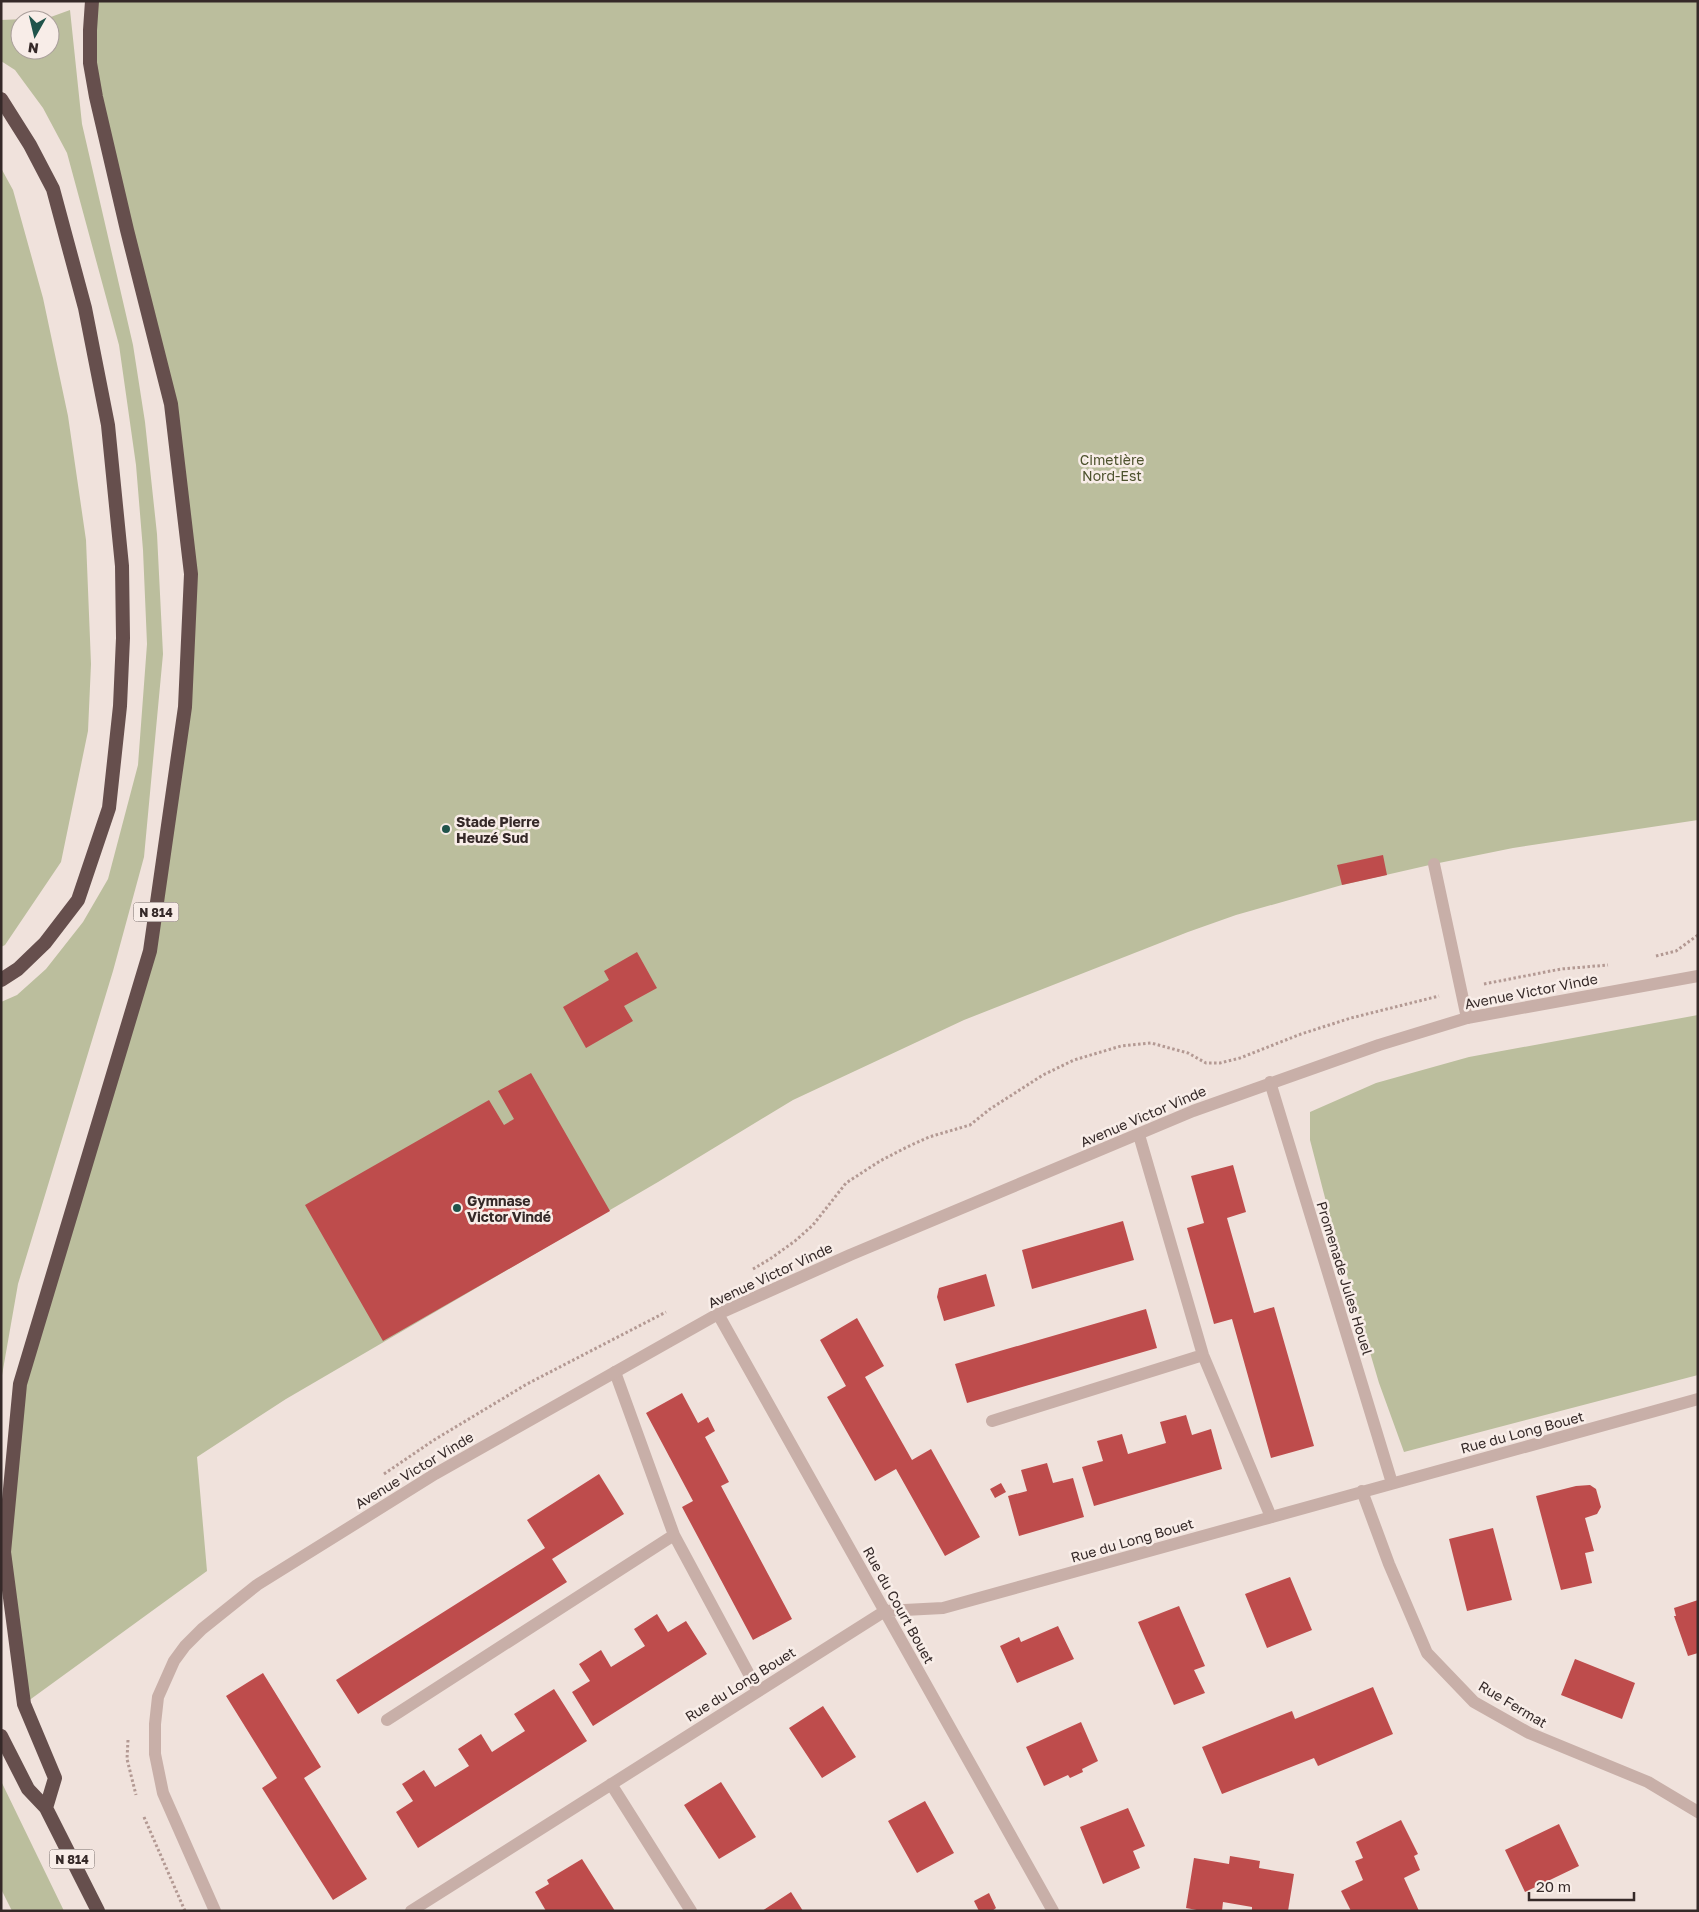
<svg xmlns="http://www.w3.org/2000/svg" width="1699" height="1912" font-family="'Golos Text',sans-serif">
  <rect width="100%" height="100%" fill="#f0e2dc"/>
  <path fill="#bbbe9d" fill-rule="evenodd" d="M92,1H1698V820L1513,848L1434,864L1342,885L1236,915L1188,932L964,1020L793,1100L658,1182L286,1399L197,1457L207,1571L24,1704L4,1552L20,1384L150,951L185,707L191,574L171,404L96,97Z
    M70,10L82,124L133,345L145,422L157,534L163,654L144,857L113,971L18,1284L1,1381V1002L17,995L46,969L83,922L108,879L138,765L147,644L143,550L136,465L119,345L67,153L43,108L15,70L1,61V20L48,18ZM20,20H50V50H20Z
    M1,168L13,190L43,298L68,416L86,540L91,664L88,731L61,862L5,945L1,947Z
    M1698,1015V1375L1404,1452L1379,1383L1330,1217L1310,1140V1112L1376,1083L1469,1057Z
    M1,1781L64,1911H12L1,1889Z"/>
  <path fill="#be4c4c" d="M1383,855L1387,875L1342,885L1337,865Z
    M637,952L657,988L624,1006L633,1021L586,1048L563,1007L609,980L604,971Z
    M531,1073L610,1211L383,1341L305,1205L489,1100L504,1125L514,1119L498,1091Z
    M1233,1165L1246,1212L1227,1218L1254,1313L1274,1307L1314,1446L1271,1458L1232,1319L1214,1324L1187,1228L1204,1223L1191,1176Z
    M1123,1221L1134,1260L1032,1289L1022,1250Z
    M986,1274L995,1306L944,1321L937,1297L939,1288Z
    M1146,1309L1157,1348L967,1403L955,1364Z
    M857,1318L884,1366L865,1377L912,1460L931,1449L980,1537L945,1556L896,1469L875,1481L827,1397L846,1386L820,1340Z
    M682,1393L698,1423L708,1417L715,1431L705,1437L729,1482L721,1486L792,1619L753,1640L682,1507L693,1501L646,1413Z
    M1186,1415L1192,1435L1211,1429L1222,1469L1094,1506L1082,1467L1103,1461L1097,1441L1122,1434L1128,1454L1166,1443L1160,1422Z
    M1047,1463L1053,1483L1073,1478L1084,1517L1019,1536L1008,1496L1027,1491L1021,1470Z
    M599,1474L624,1514L552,1559L567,1582L358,1714L336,1680L545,1548L527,1520Z
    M1001,1483L1006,1492L995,1498L990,1489Z
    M1590,1485L1596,1489L1601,1507L1597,1514L1585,1518L1594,1551L1585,1553L1592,1583L1561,1590L1536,1496L1576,1486Z
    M1493,1528L1512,1600L1467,1611L1449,1539Z
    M1290,1577L1312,1630L1267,1648L1245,1594Z
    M1698,1600V1653L1688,1656L1674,1616H1676L1674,1608Z
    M1179,1606L1205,1666L1194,1670L1205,1693L1174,1705L1138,1622Z
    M657,1614L668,1632L686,1621L707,1654L593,1726L572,1692L590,1681L579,1664L601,1650L611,1667L645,1646L634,1629Z
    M1058,1626L1074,1659L1017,1683L1000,1646L1019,1637L1021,1642Z
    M1575,1659L1635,1683L1622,1719L1561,1695Z
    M263,1673L321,1767L304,1778L367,1879L333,1900L262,1788L277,1778L226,1696Z
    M1373,1687L1393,1734L1318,1766L1314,1758L1222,1794L1202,1747L1292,1711L1295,1719Z
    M554,1689L587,1741L418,1848L396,1812L413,1801L402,1784L424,1770L435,1787L469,1766L458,1749L481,1734L492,1752L525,1731L514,1714Z
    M823,1706L856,1757L822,1778L789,1728Z
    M1081,1722L1098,1761L1082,1769L1083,1772L1070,1778L1068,1775L1044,1786L1026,1747Z
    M721,1782L756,1837L719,1859L684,1805Z
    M925,1801L954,1853L917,1873L888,1821Z
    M1128,1808L1145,1846L1133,1851L1140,1868L1103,1884L1080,1827Z
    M1401,1820L1418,1854L1414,1856L1420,1870L1404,1878L1419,1911H1351L1341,1891L1363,1880L1355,1861L1363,1858L1356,1842Z
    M1559,1824L1579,1866L1525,1892L1505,1850Z
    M1230,1856L1260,1861L1259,1868L1294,1874L1288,1911H1252V1907L1223,1902L1222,1911H1202L1186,1908L1194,1858L1229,1864Z
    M582,1859L615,1911H546L535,1892L549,1884L547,1880Z
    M791,1892L803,1911H762Z
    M989,1893L996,1908L992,1911H979L974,1901Z"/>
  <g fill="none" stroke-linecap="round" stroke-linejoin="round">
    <path stroke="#b39993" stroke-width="3" stroke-dasharray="2.5 2.5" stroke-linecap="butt" d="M1656,956L1676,951L1698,935
      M1484,984L1561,969L1608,965
      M753,1269L770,1259L795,1241L813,1225L846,1183L880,1161L907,1147L929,1137L970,1125L990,1109L1043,1075L1074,1060L1121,1046L1151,1043L1188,1053L1206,1063H1220L1240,1058L1301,1034L1351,1018L1439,996
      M384,1474L434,1440L527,1384L666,1312
      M128,1740L127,1759L136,1795
      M144,1817L185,1911"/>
    <path stroke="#c8afa8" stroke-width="12" d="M1434,864L1467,1018
      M1139,1135L1203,1355L1271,1517
      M615,1372L674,1535L758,1691
      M992,1421L1203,1355
      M387,1720L674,1535"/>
    <path stroke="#c8afa8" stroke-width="12" d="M1270,1082L1392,1483
      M718,1314L1053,1911
      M1362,1491L1389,1564L1427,1653L1474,1702L1529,1733L1648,1782L1698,1812
      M611,1784L691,1911
      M215,1911L163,1793L155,1754V1724L158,1697L174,1661L185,1646L202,1629L257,1585L435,1474L670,1341L718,1314L850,1255L1193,1111L1379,1045L1467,1018L1698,976
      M411,1911L885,1611L943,1608L1698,1399"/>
    <path stroke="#664f4d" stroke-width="14" d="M1,99L30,145L53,189L85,308L108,425L122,566L123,638L120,706L109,808L78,900L45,943L18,969L1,980
      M1,1736L28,1789L46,1808L98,1911
      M46,1808L55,1778L24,1704L4,1552L20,1384L150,951L185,707L191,574L171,404L127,230L96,97L90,63V30L92,1"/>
  </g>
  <g fill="#20544b" stroke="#f8ede8" stroke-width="2">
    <circle cx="446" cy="829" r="5"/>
    <circle cx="457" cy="1208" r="5"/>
  </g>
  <g text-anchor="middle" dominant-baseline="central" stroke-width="5" stroke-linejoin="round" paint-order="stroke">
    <g fill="#f8ede8" stroke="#706462" stroke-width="1">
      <rect x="133.5" y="902.5" width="45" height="19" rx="4"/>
      <rect x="49.5" y="1849.5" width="45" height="19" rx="4"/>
    </g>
    <g font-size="12" font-weight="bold" fill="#352928">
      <text x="156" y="912">N 814</text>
      <text x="72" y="1859">N 814</text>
    </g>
    <g font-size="14" fill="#4d522d" stroke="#f8ede8">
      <text x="1112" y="459">Cimetière<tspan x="1112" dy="16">Nord-Est</tspan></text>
    </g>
    <g font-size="14" font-weight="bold" fill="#352928" stroke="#f8ede8" text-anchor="start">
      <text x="456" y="821">Stade Pierre<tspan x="456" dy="16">Heuzé Sud</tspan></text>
      <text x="467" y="1200">Gymnase<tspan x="467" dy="16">Victor Vindé</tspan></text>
    </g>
    <g font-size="14" fill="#352928" stroke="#f8ede8">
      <text transform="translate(1531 991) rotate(-11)">Avenue Victor Vinde</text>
      <text transform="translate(1143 1116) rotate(-23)">Avenue Victor Vinde</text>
      <text transform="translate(770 1275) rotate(-25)">Avenue Victor Vinde</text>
      <text transform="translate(1345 1278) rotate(73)">Promenade Jules Houel</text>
      <text transform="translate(1522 1432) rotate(-15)">Rue du Long Bouet</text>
      <text transform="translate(414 1470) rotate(-31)">Avenue Victor Vinde</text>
      <text transform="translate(1132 1540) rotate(-16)">Rue du Long Bouet</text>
      <text transform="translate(899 1605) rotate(61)">Rue du Court Bouet</text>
      <text transform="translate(740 1684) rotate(-32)">Rue du Long Bouet</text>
      <text transform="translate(1513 1704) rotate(31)">Rue Fermat</text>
    </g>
  </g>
  <rect width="1699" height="1912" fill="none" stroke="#352928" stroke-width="5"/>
  <g transform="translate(35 35) rotate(188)"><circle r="24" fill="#f8ede8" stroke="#aa9f9b"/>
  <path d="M0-4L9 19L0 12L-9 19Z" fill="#20544b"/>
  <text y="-8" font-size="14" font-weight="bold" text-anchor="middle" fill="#352928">N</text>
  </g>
  <path d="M1529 1892v8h105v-8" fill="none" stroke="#352928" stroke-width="2.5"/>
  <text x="1536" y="1892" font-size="15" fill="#352928" stroke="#f8ede8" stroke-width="4" paint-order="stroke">20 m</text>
</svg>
